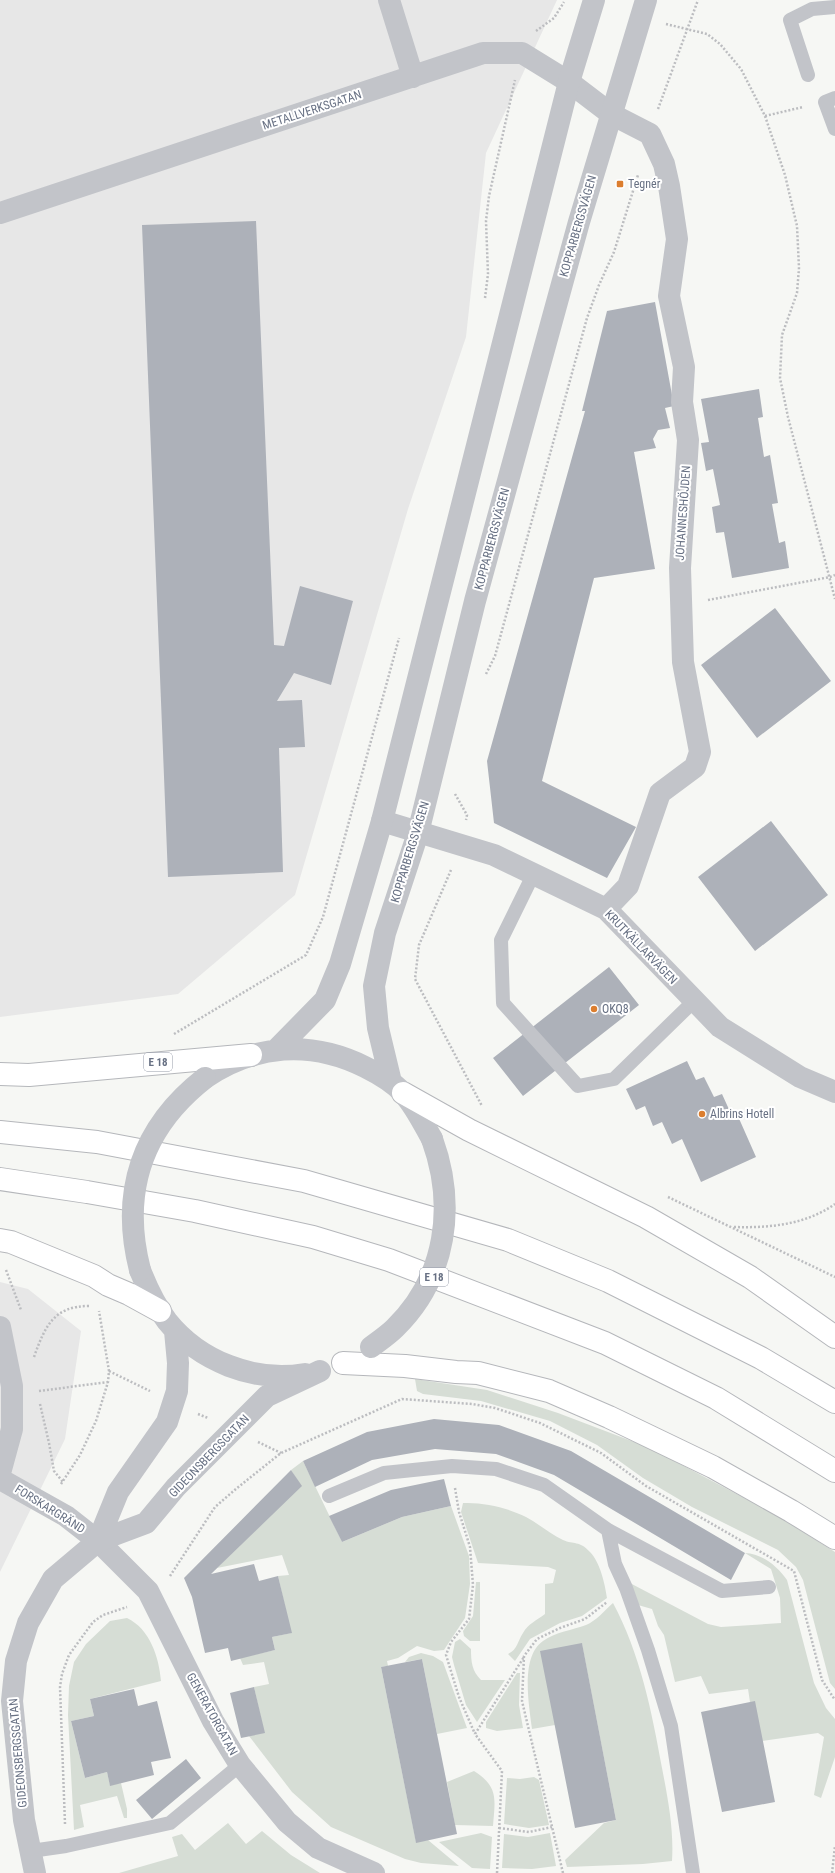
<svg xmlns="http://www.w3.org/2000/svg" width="835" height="1873" font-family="'Roboto Condensed',sans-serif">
  <rect width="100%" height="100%" fill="#f6f7f4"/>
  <path fill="#e7e7e7" d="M0,0H557L486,153L466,337L408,509L295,895L178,994L0,1017Z
    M0,1282L28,1289L81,1331L65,1439L0,1572Z"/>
  <path fill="#d6ddd5" d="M415,1379L487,1390L558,1413L650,1448L776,1515L835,1552V1689L830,1683L803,1580L796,1567L778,1550L692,1507L643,1478L597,1445L550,1421L481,1401L423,1394L417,1391Z
    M303,1461L342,1542L402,1517L451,1506L469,1556L470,1584L465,1618L444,1650L434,1651L417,1646L398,1658L387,1661L388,1666L381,1667L416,1842L428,1840L459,1866L421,1863L405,1859L331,1827L292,1792L249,1736L264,1732L254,1687L269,1684L264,1662L243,1665L240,1658L275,1650L272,1637L291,1633L278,1576L289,1575L282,1555L217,1568L301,1486L291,1470Z
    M463,1503C484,1502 508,1508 526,1517C539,1524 550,1534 563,1540C574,1545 579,1540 590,1552C600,1562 605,1584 607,1598L582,1616L560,1623L530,1639L515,1661L508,1654C518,1649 517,1642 523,1633C528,1624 537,1620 545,1614V1584L553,1583L556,1570L548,1567L478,1563L461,1512Z
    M745,1553C763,1554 777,1566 787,1580L814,1683L826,1708L835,1719V1757L821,1798L814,1795L824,1737L818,1733L762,1741L754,1702H750L748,1689L709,1694L701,1676L675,1682L664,1635L658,1626L652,1609L638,1605L628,1582L708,1624L721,1627L781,1623L780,1598L771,1569Z
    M476,1582H480V1641H470L464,1636L463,1631L473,1616Z
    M613,1603C640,1653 652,1712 662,1768C668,1799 674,1830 672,1861L643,1864L567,1867L565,1860L604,1823L616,1820L582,1644L555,1725L532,1729C529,1705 520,1657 543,1641C555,1632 573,1630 586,1625C596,1621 605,1610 613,1603Z
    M127,1618C150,1629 159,1657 161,1681L90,1699L94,1716L71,1721L85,1778L107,1772L110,1785L121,1783L127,1809V1818H124L117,1796L80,1805L84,1827L74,1830L68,1715L69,1686L74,1662L86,1644L110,1621Z
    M460,1639L471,1649C471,1662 472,1671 481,1680H505L477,1722L466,1705L454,1665L452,1657L455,1642Z
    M421,1653L433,1656L443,1662L467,1728L437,1734L422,1659L405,1662L409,1657Z
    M517,1673H520L519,1705L523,1728L497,1731L486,1728V1722Z
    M474,1771C499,1787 495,1799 493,1826L455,1825L447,1782Z
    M534,1777L539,1780L549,1825L529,1828L504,1824L507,1778L520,1779Z
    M228,1823L246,1844L262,1831L291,1855L320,1873H119L178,1856L172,1837L182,1834L195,1850Z
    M481,1833L492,1837L490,1869L472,1868L439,1842Z
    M550,1833L556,1866L532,1869L502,1868L504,1834L528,1837Z"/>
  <path fill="#adb1b9" d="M256,221L274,645L284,646L300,586L353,601L331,685L294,673L277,701L302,700L305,747L279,748L283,872L168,877L142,225Z
    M655,302L674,406L665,408L670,428L658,430L653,439L656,448L634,452L655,569L594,578L542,781L636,827L607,878L494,823L487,761L585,411H582L607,311Z
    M759,389L763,417L758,418L764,457L770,455L778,503L772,504L779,543L785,541L789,568L732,578L724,532L716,533L712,507L720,505L713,469L706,471L701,443L709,442L701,399Z
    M775,608L831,681L757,738L701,665Z
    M771,821L828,895L755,951L698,877Z
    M609,967L639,1005L523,1096L493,1058Z
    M687,1061L696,1080L704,1077L714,1097L722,1094L732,1116L737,1114L756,1157L701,1182L682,1139L672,1144L662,1122L653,1126L645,1106L636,1110L626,1089Z
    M434,1419L499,1425L571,1451L745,1553L731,1580L554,1475L496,1454L435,1449L372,1460L315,1487L303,1461L367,1432Z
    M291,1470L302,1486L211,1574L254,1564L259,1581L278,1576L292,1633L272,1637L275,1650L231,1661L228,1648L205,1653L192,1597L184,1578Z
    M444,1479L451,1506L402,1517L342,1542L329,1516L391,1490Z
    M582,1643L616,1820L575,1828L540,1651Z
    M422,1659L457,1834L416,1843L381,1667Z
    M254,1687L265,1733L241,1738L230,1693Z
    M134,1689L138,1706L157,1701L171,1758L151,1762L154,1775L110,1786L107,1772L85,1778L71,1721L94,1716L90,1699Z
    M755,1701L775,1802L722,1812L701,1712Z
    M186,1759L201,1778L152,1819L136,1800Z"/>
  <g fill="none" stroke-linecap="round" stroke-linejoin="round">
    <g stroke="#b5b7bb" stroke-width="24">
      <path id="motorway" d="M0,1074L29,1075L251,1055
        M403,1093L469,1130L646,1217L750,1277L835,1337
        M0,1132L97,1142L304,1181L508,1240L608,1281L761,1358L835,1402
        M0,1179L87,1192L195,1211L313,1237L389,1260L605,1343L716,1398L835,1471
        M0,1240L11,1242L94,1276L108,1285L129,1294L160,1311
        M343,1363L405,1366L456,1372L478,1373L549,1391L609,1417L713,1467L791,1511L835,1538"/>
    </g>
    <path stroke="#bcbdc0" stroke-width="2.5" stroke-dasharray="2 2" stroke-linecap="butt" d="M666,24L707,34L720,44L741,69L765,116L785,175L797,226L799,268L797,293L782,335L780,378L788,417L835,599
      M536,31L554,18L564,2
      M658,109L698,0
      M765,116L803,107
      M485,298L488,274L486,221L489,196L515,80
      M708,600L830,577L835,575
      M486,674L495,656L587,318L599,285L614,252L638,175
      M455,794L467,815L466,820
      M451,870L419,945L415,979L482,1106
      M174,1034L306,955L323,917L399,638
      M668,1197L835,1277
      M734,1227C769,1228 805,1225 835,1204
      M6,1270L21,1310
      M34,1357C45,1326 54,1306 89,1306
      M109,1371L150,1391
      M39,1391L108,1382
      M40,1404L49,1443L54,1471L63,1482
      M198,1414L208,1418
      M258,1442L281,1453
      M61,1484L80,1455L96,1421L108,1382L109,1371L99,1311
      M455,1488L459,1512L470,1547L473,1585L469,1619L451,1642L446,1655L459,1697L475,1734
      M170,1576L215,1507L237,1488L281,1453L402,1399L472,1404L495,1408L540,1423L601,1453L646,1486L794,1571L822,1680L835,1700
      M65,1824L60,1687L62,1674L69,1655L93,1622L103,1615L127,1607
      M499,1828L529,1832L552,1827
      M497,1873L502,1771L475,1734L524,1657
      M563,1873L522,1701L524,1656L537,1639L560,1628L585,1619L607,1602
      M832,1873L835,1846"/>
    <path stroke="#c2c4c9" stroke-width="14" d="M808,75L790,20L812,9L835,7
      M835,98L825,102L835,129
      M534,873L501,940L503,1003L578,1086L614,1079L694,1001
      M329,1496L384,1473L452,1466L496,1469L544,1485L608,1530L722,1591L769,1587
      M608,1530L615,1564L626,1588L648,1650L671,1726L693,1873
      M31,1851L66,1846L170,1823L240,1765"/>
    <path stroke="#c2c4c9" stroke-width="22" d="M389,0L413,77
      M0,213L483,53H522L569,82L611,114L650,134L664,164L669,186L677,239L669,296L684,367L682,402L688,440L680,568L683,662L700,752L695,767L660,793L628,886L606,909
      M382,821L494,855L606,909L720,1027L800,1077L835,1092
      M0,1327L12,1386V1429L0,1473
      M0,1479L66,1516L98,1541L148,1591L213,1721L240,1765L287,1822L318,1848L374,1873"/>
    <path stroke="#c2c4c9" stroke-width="22" d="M276,1050L325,1000L340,964L382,821L569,82L594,0
      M205,1078C255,1044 311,1040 365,1067C379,1074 392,1081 403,1093C415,1106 423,1123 432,1139
      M391,1082L378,1028L374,986L385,933L418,833L475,601L579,222L646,0
      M140,1270C147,1288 155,1305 167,1321C199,1361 254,1383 305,1374
      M98,1541L118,1492L167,1422L177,1391L178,1363L175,1331
      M35,1873L24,1820L12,1701L16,1661L28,1623L53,1579L98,1541L146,1523L176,1487L267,1396L320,1371"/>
    <use href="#motorway" stroke="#fff" stroke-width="22"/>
    <path stroke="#c2c4c9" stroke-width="22" d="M140,1270C120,1192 142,1127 205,1078
      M371,1347C379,1341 388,1335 395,1328C447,1277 456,1205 432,1139"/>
  </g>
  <g fill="#dc7e2f" stroke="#fff" stroke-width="1.5">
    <rect x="616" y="180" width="8" height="8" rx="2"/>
    <circle cx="594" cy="1009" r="4"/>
    <circle cx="702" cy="1114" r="4"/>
  </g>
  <g text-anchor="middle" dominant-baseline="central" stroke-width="4" stroke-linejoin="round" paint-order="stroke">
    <g fill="#fff" stroke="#959ba8" stroke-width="1">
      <rect x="144" y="1053" width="28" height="18" rx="3"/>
      <rect x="420" y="1268" width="28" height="18" rx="3"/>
    </g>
    <g font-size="11" font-weight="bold" fill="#677083">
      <text x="158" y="1062">E 18</text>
      <text x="434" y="1277">E 18</text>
    </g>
    <g font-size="12" fill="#677083" stroke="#fff">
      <text transform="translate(312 110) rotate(-18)">METALLVERKSGATAN</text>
      <text transform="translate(578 226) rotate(-74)">KOPPARBERGSVÄGEN</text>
      <text transform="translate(683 513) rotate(-86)">JOHANNESHÖJDEN</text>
      <text transform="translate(492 539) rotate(-75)">KOPPARBERGSVÄGEN</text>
      <text transform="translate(410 852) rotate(-73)">KOPPARBERGSVÄGEN</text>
      <text transform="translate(641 947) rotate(46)">KRUTKÄLLARVÄGEN</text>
      <text transform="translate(209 1456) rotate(-46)">GIDEONSBERGSGATAN</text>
      <text transform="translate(50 1509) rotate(32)">FORSKARGRÄND</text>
      <text transform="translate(212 1714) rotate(61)">GENERATORGATAN</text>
      <text transform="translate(18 1753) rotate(-95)">GIDEONSBERGSGATAN</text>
    </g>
    <g font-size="12" fill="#677083" stroke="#fff" text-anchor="start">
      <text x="628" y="184">Tegnér</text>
      <text x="602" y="1009">OKQ8</text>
      <text x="710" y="1114">Albrins Hotell</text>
    </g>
  </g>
</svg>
